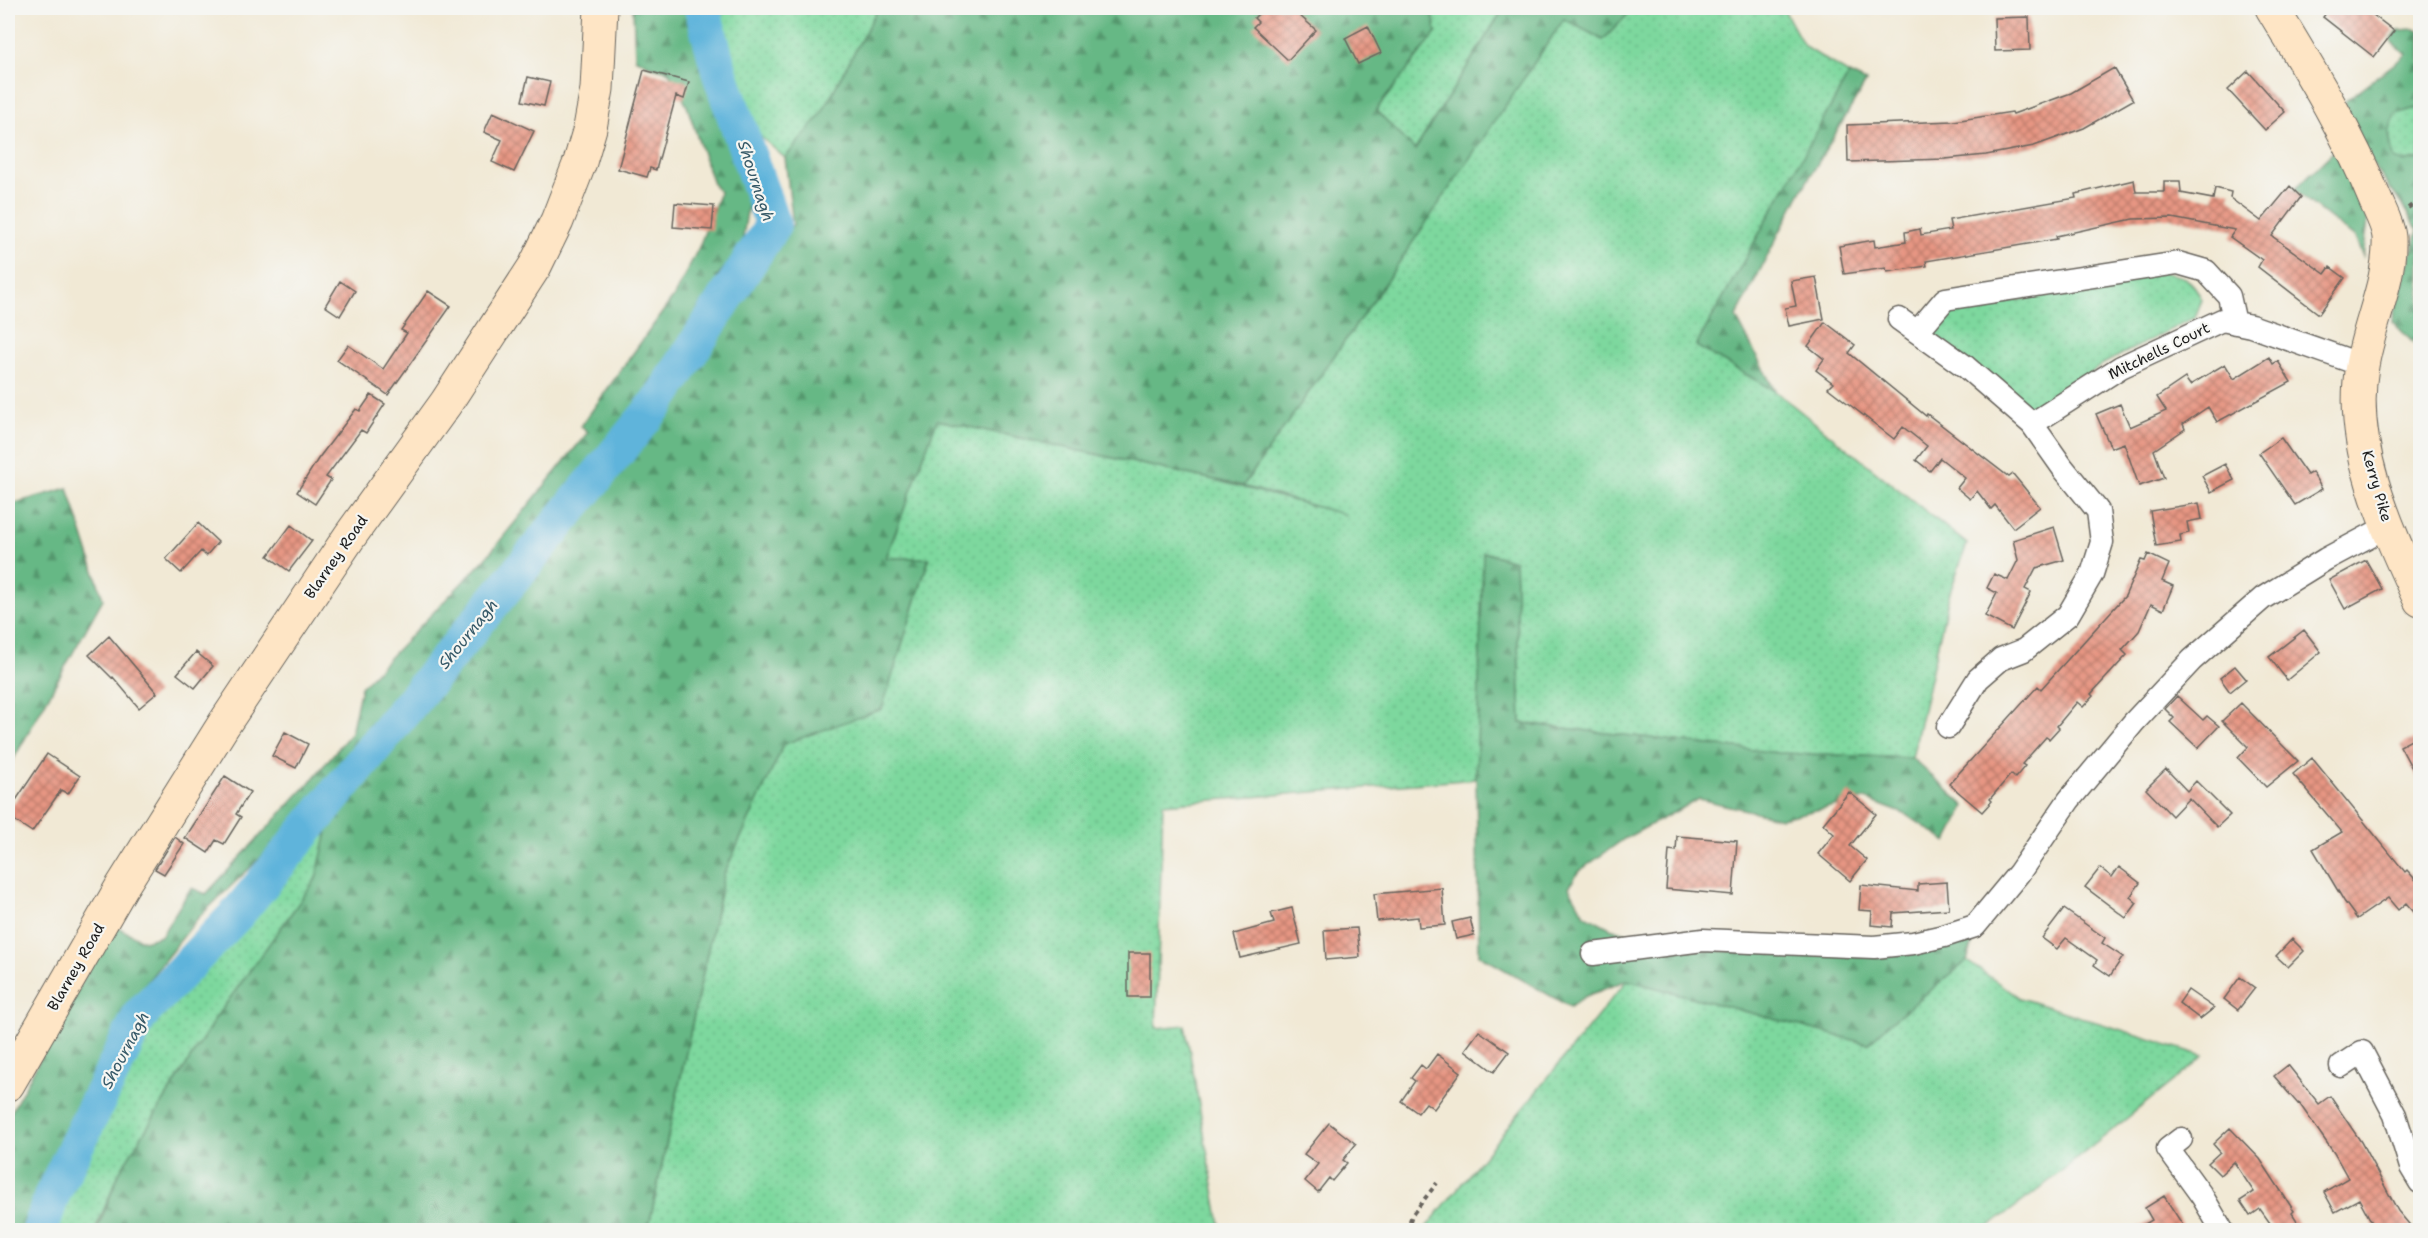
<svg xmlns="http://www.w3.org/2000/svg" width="2428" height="1238" font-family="'Shantell Sans',sans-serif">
  <defs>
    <pattern id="grass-dots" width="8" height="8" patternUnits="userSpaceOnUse" patternTransform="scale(1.5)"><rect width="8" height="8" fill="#7dd89e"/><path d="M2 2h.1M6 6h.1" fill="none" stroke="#6bb988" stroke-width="1.8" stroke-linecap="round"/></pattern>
    <pattern id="forest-firs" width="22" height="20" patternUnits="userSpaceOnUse" patternTransform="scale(1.5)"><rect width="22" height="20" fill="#66b885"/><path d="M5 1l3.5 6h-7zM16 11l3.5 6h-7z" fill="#53956c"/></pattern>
    <pattern id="building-cross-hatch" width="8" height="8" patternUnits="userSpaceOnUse" patternTransform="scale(1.5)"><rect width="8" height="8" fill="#e79683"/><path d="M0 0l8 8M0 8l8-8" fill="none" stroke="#ba7a6a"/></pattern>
  </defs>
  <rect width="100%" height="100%" fill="#f6f6f2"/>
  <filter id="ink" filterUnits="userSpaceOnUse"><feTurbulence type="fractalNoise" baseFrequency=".0167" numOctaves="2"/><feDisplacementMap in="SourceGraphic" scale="12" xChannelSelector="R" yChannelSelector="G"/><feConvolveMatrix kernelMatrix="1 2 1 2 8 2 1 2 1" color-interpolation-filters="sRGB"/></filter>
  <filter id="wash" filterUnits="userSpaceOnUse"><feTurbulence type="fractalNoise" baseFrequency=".008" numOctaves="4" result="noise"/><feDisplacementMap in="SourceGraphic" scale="24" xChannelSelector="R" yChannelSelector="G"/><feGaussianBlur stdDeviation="1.35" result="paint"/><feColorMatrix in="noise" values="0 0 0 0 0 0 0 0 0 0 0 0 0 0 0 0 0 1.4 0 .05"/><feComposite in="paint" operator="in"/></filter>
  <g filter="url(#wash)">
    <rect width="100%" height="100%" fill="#f1e9d5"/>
    <path fill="url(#grass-dots)" stroke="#4c7a5d" stroke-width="1.5" d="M717,8H878L820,116L785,158L754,131L726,46Z
      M1432,8H1504L1415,150L1376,110L1436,33Z
      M1634,8H1783L1804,46L1849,74L1696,346L1775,391L1967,544L1949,595L1912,758L1779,753L1521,723L1515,561L1484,552L1476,779L1163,804L1156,1028L1185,1025L1221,1230H648L724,874L784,744L882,708L929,559L886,558L937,420L1214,480L1347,515L1243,486L1379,292L1564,18L1603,40Z
      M2420,107V158L2403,162L2393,159L2389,133L2395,114Z
      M2156,272C2181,275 2192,276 2202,300L2195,317L2103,364L2058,397L2034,408L2014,402L1932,332L1939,312L2026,299Z
      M331,817L316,879L215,1019L120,1171L95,1230H55L87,1149L148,1028L191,976Z
      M1967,961L2020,998L2204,1056L2033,1194L1984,1230H1424L1627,980L1868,1044L1892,1021Z"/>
    <path fill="url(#forest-firs)" stroke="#416a50" stroke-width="1.5" d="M633,8H691L726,116L749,199L741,250L715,278L793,225L785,158L820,116L878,8H1432L1436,33L1376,110L1415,150L1504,8H1634L1603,40L1564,19L1379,292L1243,486L937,420L886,558H929L882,709L784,744L724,874L648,1230H97L120,1171L215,1019L316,879L339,782L198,918L140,991L50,1183L33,1230H8V1118L113,925L144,941L161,936L191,888L206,894L310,782L351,733L361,687L486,558L588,432L581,426L674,296L699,247L720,192L713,184L687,106L668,71L652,67L635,58Z
      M2415,29L2420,32V107L2395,114L2389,133L2393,159L2403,162L2420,158V350L2392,321L2418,230L2398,199L2371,162L2344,102L2407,54L2391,41L2398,30Z
      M1849,74L1866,82L1799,195L1736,317L1775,391L1696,346Z
      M2333,152L2347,174L2368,221L2363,256L2355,238L2294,190Z
      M68,488L103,599L8,769V505Z
      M1483,552L1515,561L1521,723L1779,753L1912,758L1965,806L1947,842L1907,815L1865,799L1781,818L1699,799L1624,839L1578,872L1569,887L1584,914L1610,928L1678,949L1882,957L1936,950L1952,943H1973L1967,961L1892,1021L1868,1044L1627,980L1584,997L1570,1007L1479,955L1476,779Z"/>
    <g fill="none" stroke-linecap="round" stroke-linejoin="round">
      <path stroke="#5eb4db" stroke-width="36" d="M40,1230L52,1195L140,1015L237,914L659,401L773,225L720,74L702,8"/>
    </g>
    <g id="blocks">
      <path fill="url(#building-cross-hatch)" d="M1264,8H1291L1316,30L1288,60L1253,27L1258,22L1254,18Z
        M2330,8H2364L2394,31L2374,57L2323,17Z
        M2029,17L2030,50L1995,51L1994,18Z
        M1368,26L1381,53L1358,64L1345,38Z
        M2114,68L2133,100L2084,128L2034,146L1986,155L1945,159L1848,162L1847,125L1954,121L2012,112L2013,114L2071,93Z
        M644,70L689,82L684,99L676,96L656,170L650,168L647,177L618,169Z
        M2248,71L2285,112L2265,130L2228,90Z
        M528,77L550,82L544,106L522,101Z
        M493,112L534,131L514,172L492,162L502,140L484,132Z
        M2134,180L2136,192H2164V181H2180L2181,193L2213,199L2215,188L2231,192L2230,198L2261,221L2290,186L2301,197L2272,236L2325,274L2330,267L2345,278L2319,314L2258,267L2262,260L2230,237L2235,230L2172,218L2133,219L2056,236L2057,239L1926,261L1927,266L1887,272L1886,268L1844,274L1839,246L1874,240L1875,247L1906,242L1905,232L1920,229L1921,235L1951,230L1949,220L2076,198L2075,194Z
        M675,203L714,206L712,230L673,227Z
        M1816,277L1824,319L1789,326L1785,308L1796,306L1791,281Z
        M340,281L355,291L340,316L325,306Z
        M428,291L451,306L388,395L337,360L348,345L383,369L407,333L401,330Z
        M1825,322L1855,345L1849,353L1926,416L1927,414L2009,477L2013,474L2040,507L2013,528L1995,505L1991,509L1977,491L1970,499L1957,488L1965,478L1940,458L1930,471L1916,460L1927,446L1903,427L1894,439L1828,388L1833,383L1816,370L1824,359L1808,346Z
        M2269,357L2273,364L2278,361L2291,382L2217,422L2208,407L2183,424L2185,429L2154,450L2164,478L2139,486L2124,443L2111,448L2096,414L2120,404L2130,427L2166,411L2157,397L2185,378L2190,385L2225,364L2234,379Z
        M371,395L385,404L366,433L361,430L326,477L331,480L315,504L297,492L318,459L356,409L360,411Z
        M2281,438L2307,475L2312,472L2322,489L2295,505L2259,453Z
        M2225,464L2234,480L2211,492L2202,476Z
        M2199,503L2202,519L2187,522L2189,533L2180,535L2181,542L2156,546L2150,511Z
        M198,523L218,542L206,556L201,551L181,573L166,559Z
        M291,525L312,541L289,571L268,556Z
        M2054,527L2064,560L2036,568L2025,589L2031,592L2012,630L1985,616L1997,593L1987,588L1994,574L2008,580L2018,560L2013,540Z
        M2148,554L2169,564L2162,581L2173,586L2163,610L2151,604L2139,631L2122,650L2127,655L2091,694L2093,696L2083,707L2077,702L2057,726L2059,728L2049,739L2046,737L2022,764L2025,766L2015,778L2011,774L1990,799L1992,801L1982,812L1949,784L2038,686L2041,689L2125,596L2141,560L2145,561Z
        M2366,560L2382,589L2345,609L2329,580Z
        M2304,630L2321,652L2287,680L2269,657Z
        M109,636L157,693L139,708L113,677L112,678L89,655Z
        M196,652L213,666L195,688L177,674Z
        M2235,666L2246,679L2230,692L2220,678Z
        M2177,696L2203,720L2207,716L2219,726L2198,748L2170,722L2174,718L2165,709Z
        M2241,703L2298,761L2266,787L2238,758L2248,747L2222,721Z
        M285,732L308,744L296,768L272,756Z
        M2415,738L2421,748V785L2400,746Z
        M47,754L80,776L68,794L61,790L32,832L8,816V812Z
        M2312,758L2405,872L2407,870L2421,886V920L2406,903L2398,910L2388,898L2357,919L2344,901L2313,849L2342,832L2293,774Z
        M2166,769L2187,791L2196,781L2230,815L2217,827L2189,798L2172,816L2146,789Z
        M225,776L250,792L236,814L241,817L224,844L216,840L208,853L185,838Z
        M1849,792L1876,814L1850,846L1867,860L1850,881L1818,854L1834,834L1823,824Z
        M1677,836L1737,841L1733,895L1666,889L1669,850L1676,851Z
        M175,837L184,844L164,874L155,869Z
        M2119,867L2140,883L2130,897L2137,903L2126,918L2085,887L2100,868L2112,877Z
        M1947,882L1949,909L1893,913L1892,927L1871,925L1872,911L1859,910L1861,885L1918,891V884Z
        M1442,888L1445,925L1419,927L1418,917L1377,921L1374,894Z
        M1292,908L1301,944L1240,958L1234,934L1274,923L1271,913Z
        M2064,909L2105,938L2102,943L2123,957L2110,976L2094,965L2097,960L2066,938L2057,949L2042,938Z
        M1470,918L1474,935L1456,939L1452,922Z
        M1357,928L1360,957L1326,960L1324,930Z
        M2292,939L2304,951L2288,967L2276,956Z
        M1128,953H1150V997H1128Z
        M2240,977L2255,988L2238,1010L2224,999Z
        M2188,990L2214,1008L2200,1019L2179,1003Z
        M1479,1031L1509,1052L1494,1072L1465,1050Z
        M1437,1054L1461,1072L1434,1109L1426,1103L1418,1113L1401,1101L1415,1081L1411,1078L1421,1065L1426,1069Z
        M2288,1065L2319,1104L2330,1096L2361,1142L2398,1211L2414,1230H2376L2359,1199L2335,1212L2324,1192L2348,1178L2334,1153L2299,1103L2298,1104L2274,1076Z
        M1329,1123L1356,1144L1343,1160L1347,1163L1332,1181L1329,1178L1318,1192L1305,1181L1318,1164L1304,1154Z
        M2230,1128L2260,1159L2294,1211L2292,1213L2303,1230H2275L2260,1209L2250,1216L2240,1201L2254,1192L2234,1162L2220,1175L2208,1163L2220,1152L2213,1144Z
        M2164,1196L2186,1230H2135L2152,1220L2145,1208Z"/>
    </g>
  </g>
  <g filter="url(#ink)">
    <use href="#blocks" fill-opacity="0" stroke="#67645d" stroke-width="1.5"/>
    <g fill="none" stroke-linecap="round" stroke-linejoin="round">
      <g stroke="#67645d" stroke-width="25">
        <path id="street" d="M1899,319L1966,367L2032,424
          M1917,332L1945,299L2178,263L2206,271L2229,296L2235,323
          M1948,727L1978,679L2001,659L2024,650L2068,615L2092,574L2102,542L2098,511L2063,468L2032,424L2121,367L2222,320L2251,326L2362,365
          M1593,954L1703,940L1874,947L1913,943L1944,936L1975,926L2019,873L2069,800L2134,722L2192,660L2263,598L2326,559L2388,526
          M2341,1066L2362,1052L2395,1115L2411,1167L2420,1182
          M2181,1139L2168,1149L2202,1196L2222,1230"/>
      </g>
      <g stroke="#67645d" stroke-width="35">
        <path id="secondary" d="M2272,8C2309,69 2348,132 2375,199C2380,211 2388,225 2389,237C2391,281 2369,323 2362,366C2348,446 2387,528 2420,600
          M8,1084L121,888L224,724L350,536L446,403L535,266L557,221L580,162L590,128L597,89L601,8"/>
      </g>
      <path stroke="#67645d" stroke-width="4" stroke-dasharray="4.5 4.5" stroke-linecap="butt" d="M2408,208L2420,199
        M1407,1230L1412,1215L1437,1183"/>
      <use href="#street" stroke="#fff" stroke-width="22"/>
      <use href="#secondary" stroke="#fee5c5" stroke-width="33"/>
    </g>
  </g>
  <g text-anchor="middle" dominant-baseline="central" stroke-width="4.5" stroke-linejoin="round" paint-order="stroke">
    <g font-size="15" fill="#1c1c1c" stroke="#f6f6f2">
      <text transform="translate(2159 351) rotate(-26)">Mitchells Court</text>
      <text transform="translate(2377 486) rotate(74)">Kerry Pike</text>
      <text transform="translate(336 557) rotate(-55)">Blarney Road</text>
      <text transform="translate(76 967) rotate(-60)">Blarney Road</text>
    </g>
    <g font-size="16" font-style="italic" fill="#365968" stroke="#f6f6f2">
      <text transform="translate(756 181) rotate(72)">Shournagh</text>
      <text transform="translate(468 634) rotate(-51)">Shournagh</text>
      <text transform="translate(125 1050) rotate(-62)">Shournagh</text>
    </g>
  </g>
  <rect width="2428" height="1238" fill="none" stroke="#f6f6f2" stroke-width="30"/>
</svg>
